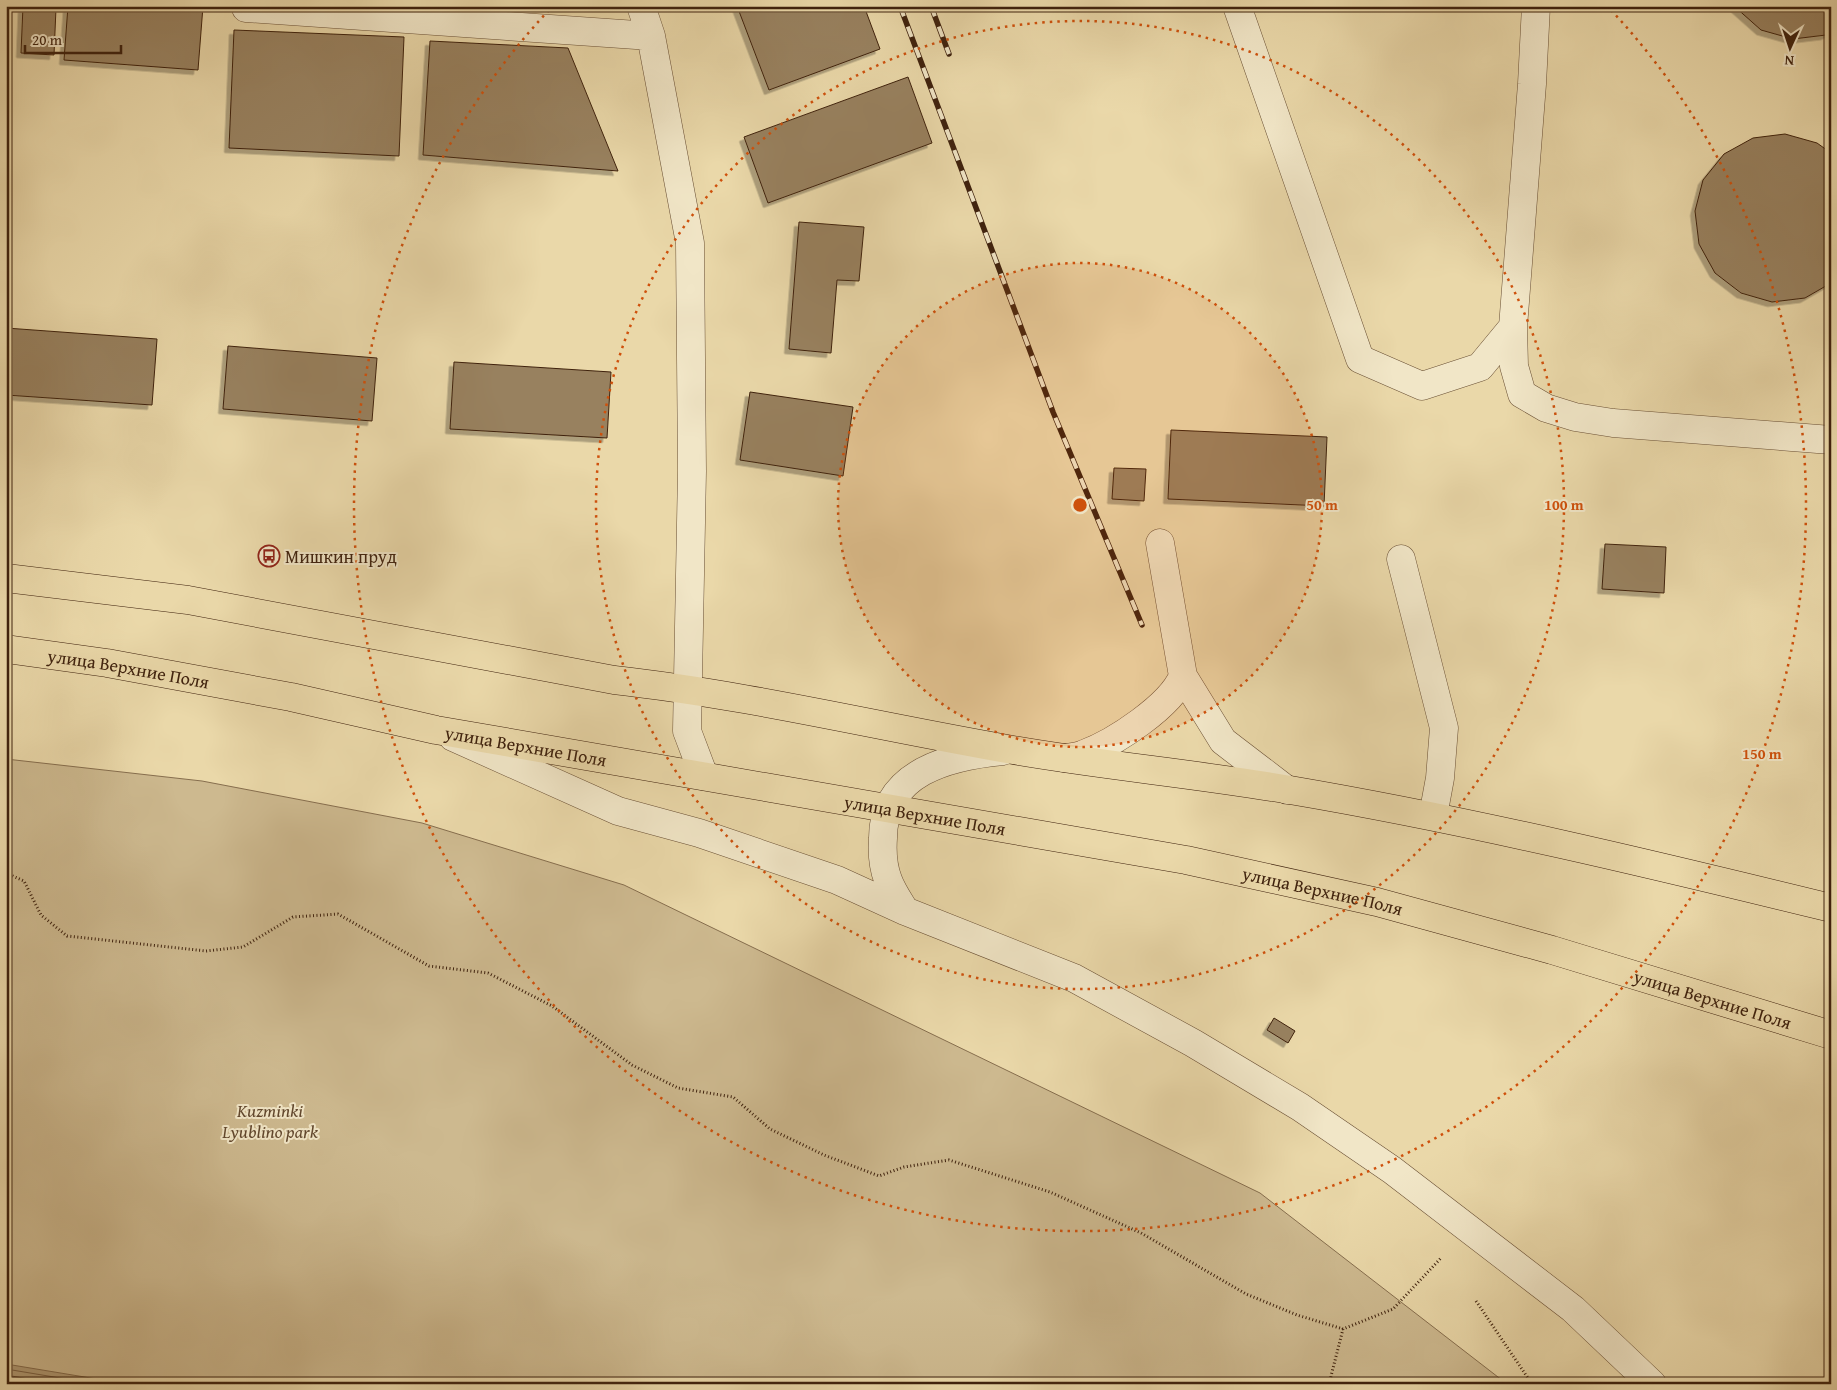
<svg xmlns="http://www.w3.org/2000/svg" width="1837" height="1390" font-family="'Gentium Book Plus',serif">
  <defs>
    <filter id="shadow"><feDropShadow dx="-4.5" dy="4.5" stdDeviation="0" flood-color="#0004"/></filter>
  </defs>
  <rect width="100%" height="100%" fill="#ead8a9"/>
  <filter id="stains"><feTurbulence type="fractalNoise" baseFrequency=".004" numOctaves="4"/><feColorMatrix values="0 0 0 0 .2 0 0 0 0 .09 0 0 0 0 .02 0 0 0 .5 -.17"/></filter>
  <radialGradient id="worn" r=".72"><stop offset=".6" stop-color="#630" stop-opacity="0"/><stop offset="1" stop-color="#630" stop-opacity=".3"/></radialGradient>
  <path fill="#cdb98f" stroke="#866e4e" d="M6,759L202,781L422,823L624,885L1260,1193L1507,1384H6Z"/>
  <path fill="#b09a74" stroke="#836a4b" d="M6,1364L127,1384H6Z"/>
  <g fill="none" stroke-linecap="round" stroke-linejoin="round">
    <path stroke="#785e41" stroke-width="1" d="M6,1369L96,1384
      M6,1375L57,1384"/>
  </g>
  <path fill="#98815f" stroke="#3f220e" filter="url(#shadow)" d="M23,6L56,8L54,55L21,53Z
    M68,6H203L198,70L64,60Z
    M737,6H864L880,49L769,90Z
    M1734,6H1831V32L1826,35L1793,39L1761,30Z
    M234,30L404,37L399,156L229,148Z
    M430,41L568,48L618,171L423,155Z
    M908,77L932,143L768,203L744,137Z
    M1785,134L1817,143L1831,153V283L1805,298L1772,302L1741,293L1715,273L1699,244L1695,211L1703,180L1724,154L1753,138Z
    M799,222L864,227L859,281L837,280L831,353L789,349Z
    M6,328L157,339L152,405L6,395Z
    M228,346L377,358L372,421L223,409Z
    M454,362L611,372L607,438L450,429Z
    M750,392L853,407L843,476L740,460Z
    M1171,430L1327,437L1324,506L1168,499Z
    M1114,468L1146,469L1144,501L1112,499Z
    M1605,544L1666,547L1664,593L1602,589Z
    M1274,1018L1295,1031L1288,1043L1267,1030Z"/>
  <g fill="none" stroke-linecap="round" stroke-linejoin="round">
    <g stroke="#6a5035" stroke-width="29">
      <path id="minor" d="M641,6L651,36L690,243L692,471L687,731L704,776
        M1237,6L1360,359L1422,386L1480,367L1513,327
        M1536,6L1532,84L1513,327L1514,366L1522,394L1546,408L1575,417L1613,423L1831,440
        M246,8L651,36
        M1160,543L1183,676L1223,741L1287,790
        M1401,559L1444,728L1440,778L1433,816
        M453,737L618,811L699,833L837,880L905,911L1074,978L1193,1043L1300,1107L1392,1170L1573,1309L1652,1384
        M1065,758C1071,757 1078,757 1084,754C1114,743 1171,706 1183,676
        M905,911C899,901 892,891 888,880C883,867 882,852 883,838C883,772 949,756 1003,751"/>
    </g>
    <g stroke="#3f220e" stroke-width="29">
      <g id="major">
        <path d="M6,578L188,600L614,680C749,695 880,727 1013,750C1105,766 1198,774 1290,790C1472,821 1651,864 1831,908"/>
        <path id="s1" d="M6,649L107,663L291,697L436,730L1186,860L1377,902L1552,950L1831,1035"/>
      </g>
    </g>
    <path stroke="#3f220e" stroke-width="3" stroke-dasharray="1 2.5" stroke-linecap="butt" d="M6,873L24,881L41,915L67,936L206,951L243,947L293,917L338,914L429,966L488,973L552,1006L632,1065L678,1088L733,1097L770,1129L824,1155L879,1176L904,1167L949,1160L1050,1192L1141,1233L1246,1294L1297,1315L1343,1329
      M1476,1301L1532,1384
      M1329,1384L1343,1329L1393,1309L1441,1258"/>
    <use href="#minor" stroke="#f1e6c7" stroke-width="28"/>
    <use href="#major" stroke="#ead8a9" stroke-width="28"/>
    <g stroke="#3f220e" stroke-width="5.5">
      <path id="rail" d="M900,6L1053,412L1142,625
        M931,6L949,54"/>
    </g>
    <use href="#rail" stroke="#f1e6c7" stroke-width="4" stroke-dasharray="11" stroke-linecap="butt"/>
  </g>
  <circle cx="1080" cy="505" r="242" fill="#cf510c" fill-opacity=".12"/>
  <g fill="none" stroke="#cf510c" stroke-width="2.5" stroke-dasharray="2.5 5">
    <circle cx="1080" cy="505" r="242"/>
    <circle cx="1080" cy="505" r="484"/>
    <path d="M1611 10A726 726 0 1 1 549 10"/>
  </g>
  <defs>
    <g id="bus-ring" transform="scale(1.125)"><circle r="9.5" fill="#f1e6c7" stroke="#8f2418" stroke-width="1.5"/><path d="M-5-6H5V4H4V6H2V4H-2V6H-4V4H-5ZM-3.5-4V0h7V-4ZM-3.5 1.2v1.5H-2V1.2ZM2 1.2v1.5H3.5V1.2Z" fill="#8f2418"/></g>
  </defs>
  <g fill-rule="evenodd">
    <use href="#bus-ring" x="269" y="556"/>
  </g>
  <g text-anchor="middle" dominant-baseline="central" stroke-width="4" stroke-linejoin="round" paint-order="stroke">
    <g font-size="18" fill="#3f220e" stroke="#f1e6c7" text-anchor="start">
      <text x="285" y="556">Мишкин пруд</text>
    </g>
    <g font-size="18" fill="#3f220e" stroke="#f1e6c7">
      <text stroke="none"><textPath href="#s1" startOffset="124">улица Верхние Поля</textPath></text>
      <text stroke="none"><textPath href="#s1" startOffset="529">улица Верхние Поля</textPath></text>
      <text stroke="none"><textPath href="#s1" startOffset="934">улица Верхние Поля</textPath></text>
      <text stroke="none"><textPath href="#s1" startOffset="1339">улица Верхние Поля</textPath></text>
      <text stroke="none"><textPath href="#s1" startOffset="1744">улица Верхние Поля</textPath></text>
    </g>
    <g font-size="18" font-style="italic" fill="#62482e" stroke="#f1e6c7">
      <text x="270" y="1110">Kuzminki<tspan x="270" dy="21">Lyublino park</tspan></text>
    </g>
  </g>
  <circle cx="1080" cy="505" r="8" fill="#cf510c" stroke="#f1e6c7" stroke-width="2.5"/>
  <g font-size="15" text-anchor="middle" font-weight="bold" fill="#cf510c" stroke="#f1e6c7" stroke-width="4" stroke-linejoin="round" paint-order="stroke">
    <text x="1322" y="510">50 m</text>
    <text x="1564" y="510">100 m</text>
    <text x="1762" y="759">150 m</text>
  </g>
  <rect width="1837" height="1390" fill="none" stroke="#ead8a9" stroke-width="25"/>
  <rect x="8" y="8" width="1822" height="1375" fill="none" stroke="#3f220e" stroke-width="2.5"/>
  <rect x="12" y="12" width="1812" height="1365" fill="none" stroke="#3f220e"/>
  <g transform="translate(1790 48) rotate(183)" stroke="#f1e6c7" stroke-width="4" paint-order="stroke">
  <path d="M0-4L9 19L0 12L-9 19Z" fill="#3f220e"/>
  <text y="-8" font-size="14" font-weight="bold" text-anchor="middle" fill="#3f220e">N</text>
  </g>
  <path d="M25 45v8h96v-8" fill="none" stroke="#3f220e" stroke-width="2.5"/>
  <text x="32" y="45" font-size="15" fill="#3f220e" stroke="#f1e6c7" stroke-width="4" paint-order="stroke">20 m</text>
  <rect width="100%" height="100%" filter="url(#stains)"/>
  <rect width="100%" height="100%" fill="url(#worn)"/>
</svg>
